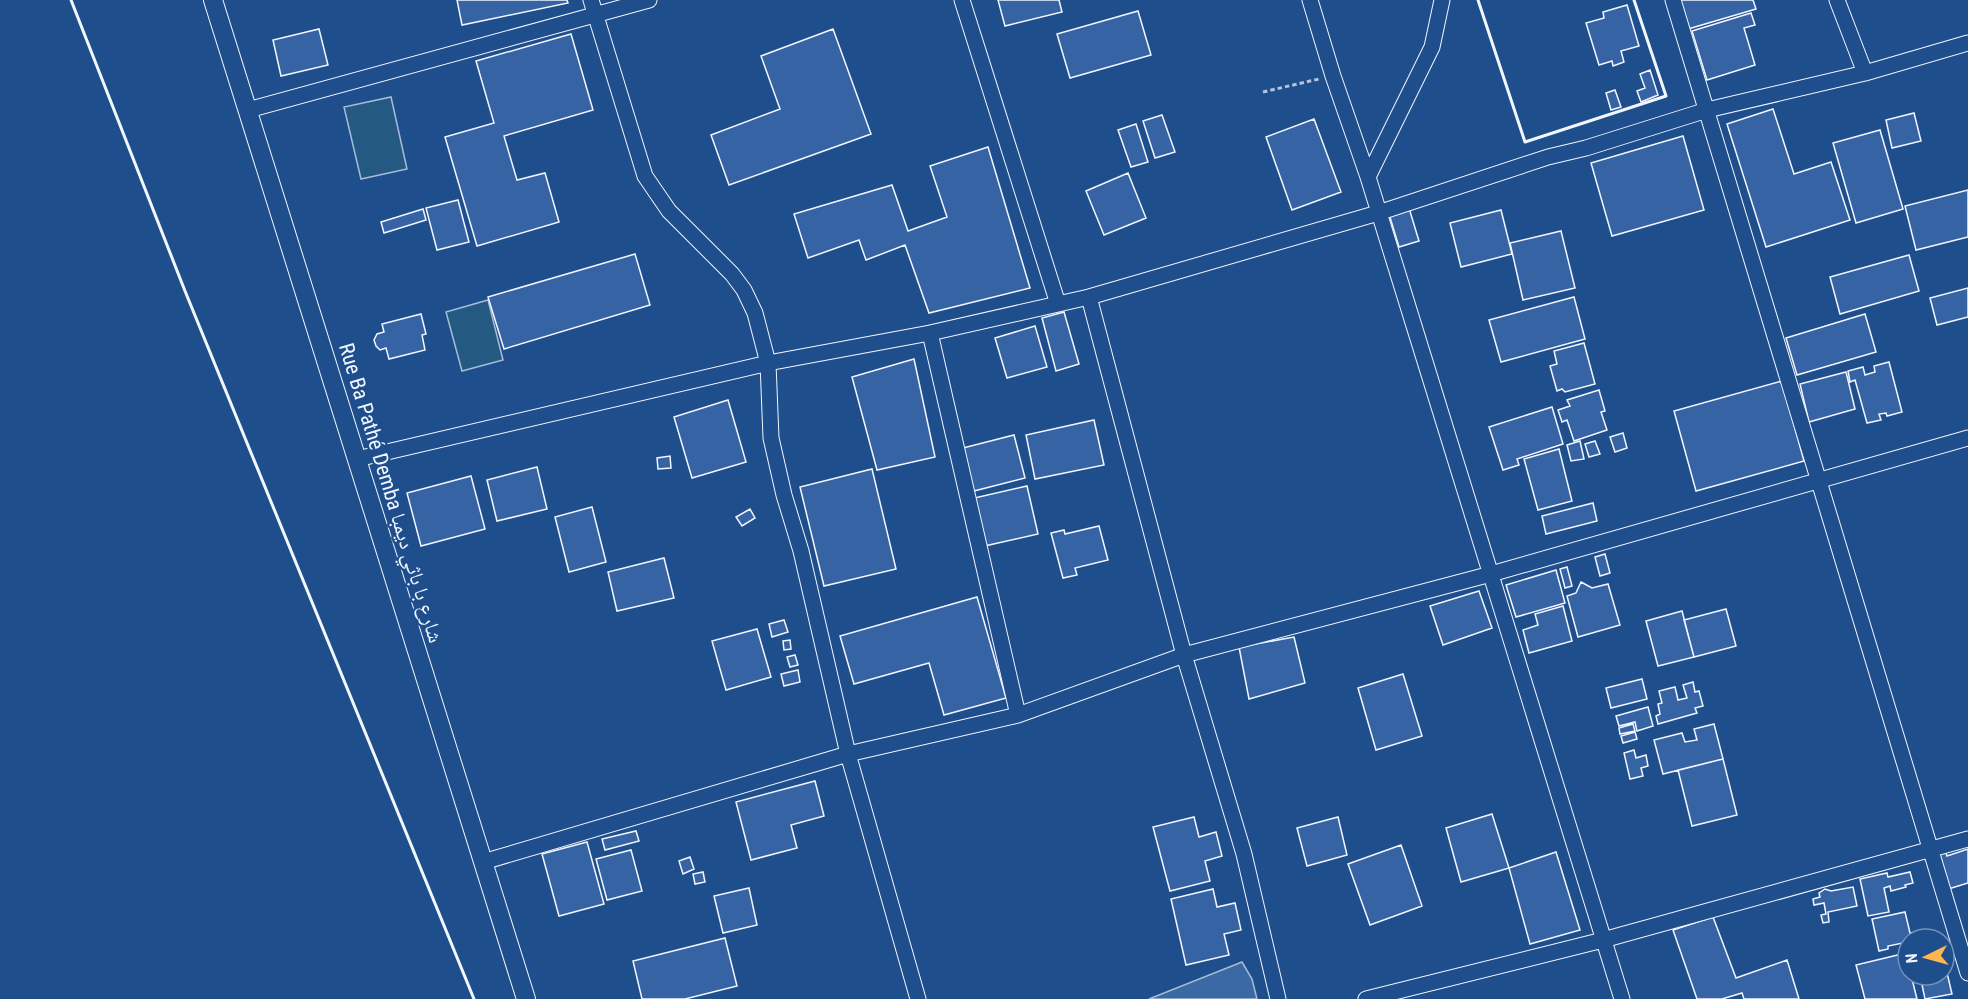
<svg xmlns="http://www.w3.org/2000/svg" width="1968" height="999" font-family="'Roboto Condensed','Noto Naskh Arabic',sans-serif">
  <rect width="100%" height="100%" fill="#1f4e8c"/>
  <path fill="#245a82" stroke="#a8bbd7" stroke-width="1.5" d="M391,97L407,169L361,179L344,107Z
    M488,300L503,360L462,371L446,312Z"/>
  <path fill="#3b69a3" stroke="#a8bbd7" stroke-width="1.5" d="M1242,962L1252,979L1257,999H1149Z"/>
  <path fill="#3563a3" stroke="#f2f6ff" stroke-width="1.5" d="M457,0H567L568,3L462,25Z
    M998,0H1059L1062,12L1005,26Z
    M1679,0H1753L1756,9L1688,29Z
    M1627,5L1639,46L1621,51L1624,62L1613,66L1612,61L1599,65L1586,23L1604,18L1603,12Z
    M1138,11L1151,55L1070,78L1057,34Z
    M1751,13L1755,25L1744,28L1755,65L1707,80L1692,31Z
    M319,29L328,65L281,76L273,40Z
    M833,29L871,134L729,185L711,135L780,109L761,56Z
    M571,34L593,110L504,136L517,180L545,173L559,222L477,246L445,137L494,123L476,61Z
    M1650,70L1658,95L1641,102L1637,91L1645,88L1640,74Z
    M1615,90L1621,107L1611,110L1606,93Z
    M1773,109L1794,174L1831,162L1850,220L1766,247L1727,124Z
    M1914,113L1921,141L1892,148L1886,120Z
    M1162,115L1175,152L1155,158L1143,121Z
    M1314,119L1341,192L1292,210L1266,137Z
    M1136,124L1148,162L1131,167L1118,130Z
    M1880,130L1903,209L1856,223L1833,143Z
    M1683,136L1704,210L1612,236L1591,163Z
    M988,147L1030,288L929,313L905,245L866,260L859,240L808,258L794,214L892,185L908,231L947,217L930,166Z
    M1128,173L1146,218L1104,235L1086,191Z
    M1968,190V237L1916,250L1905,206Z
    M458,200L469,242L437,250L426,208Z
    M1409,208L1419,241L1399,247L1389,214Z
    M423,209L426,220L384,233L381,222Z
    M1501,210L1512,254L1461,267L1450,223Z
    M1561,231L1575,288L1523,300L1510,243Z
    M635,254L650,305L504,349L488,297Z
    M1909,255L1919,291L1840,314L1830,277Z
    M1968,288V317L1937,325L1930,298Z
    M1574,297L1585,339L1501,362L1489,320Z
    M1064,312L1079,364L1056,371L1042,318Z
    M421,314L426,334L422,335L425,350L389,359L386,348L380,350L376,346L374,340L377,334L384,332L382,324Z
    M1865,314L1876,352L1797,375L1786,338Z
    M1035,326L1047,367L1007,378L995,338Z
    M1584,343L1595,384L1565,392L1562,389L1557,391L1550,366L1557,364L1554,351Z
    M914,359L935,457L877,470L852,377Z
    M1889,362L1902,412L1887,416L1886,413L1879,414L1881,420L1867,423L1855,380L1850,382L1848,371L1863,367L1865,375L1875,372L1874,366Z
    M1846,372L1855,409L1809,422L1800,384Z
    M1782,381L1804,461L1696,491L1674,411Z
    M1599,390L1605,411L1601,412L1607,430L1574,441L1567,420L1562,422L1558,410L1570,406L1567,400Z
    M728,400L746,462L692,478L674,417Z
    M1552,407L1563,444L1517,459L1519,465L1503,470L1489,427Z
    M1094,420L1104,465L1035,479L1026,435Z
    M1623,433L1627,448L1615,452L1610,437Z
    M1014,435L1025,478L970,492L959,449Z
    M1580,441L1584,459L1571,461L1567,445Z
    M1595,441L1600,454L1589,457L1585,444Z
    M1559,449L1572,501L1538,510L1524,459Z
    M670,456L671,468L658,469L657,458Z
    M537,467L547,509L497,521L487,480Z
    M872,469L896,569L824,586L800,487Z
    M471,476L485,529L421,546L407,493Z
    M1027,486L1038,534L980,547L970,499Z
    M1593,503L1597,521L1546,534L1542,516Z
    M592,507L606,562L569,572L555,517Z
    M750,509L755,518L742,526L736,517Z
    M1099,526L1108,560L1075,568L1077,575L1063,578L1051,533L1064,530L1065,534Z
    M1605,554L1610,573L1600,576L1595,557Z
    M664,558L674,598L617,611L608,572Z
    M1567,567L1572,586L1565,588L1560,569Z
    M1556,570L1565,603L1516,617L1506,585Z
    M1581,582L1592,588L1608,584L1620,625L1578,637L1567,596L1576,593Z
    M1479,591L1492,628L1443,645L1430,606Z
    M977,597L1006,698L944,715L929,663L854,684L840,636Z
    M1563,606L1572,641L1529,653L1523,630L1538,625L1535,614Z
    M1726,609L1736,646L1694,657L1684,620Z
    M1682,611L1694,657L1658,666L1646,621Z
    M784,620L788,632L772,637L769,624Z
    M757,629L771,677L726,690L712,641Z
    M1294,637L1305,683L1249,699L1239,647Z
    M790,640L791,649L784,650L783,641Z
    M795,655L798,665L790,667L787,657Z
    M798,670L800,682L784,686L781,674Z
    M1403,674L1422,736L1376,750L1358,688Z
    M1642,679L1647,699L1611,708L1606,688Z
    M1693,682L1695,692L1699,691L1703,706L1695,708L1697,713L1658,724L1656,716L1660,714L1658,704L1662,703L1659,691L1675,687L1678,700L1687,698L1683,685Z
    M1648,707L1653,726L1637,731L1635,722L1619,726L1616,716Z
    M1633,724L1635,731L1620,734L1619,728Z
    M1714,724L1723,759L1663,774L1654,740L1682,733L1685,742L1697,740L1694,729Z
    M1635,732L1637,739L1623,743L1621,736Z
    M1634,750L1636,758L1646,755L1648,766L1641,768L1643,776L1630,779L1624,753Z
    M1723,759L1737,815L1692,826L1678,770Z
    M815,781L824,816L791,825L797,848L751,860L736,802Z
    M1492,814L1509,868L1461,882L1446,828Z
    M1194,817L1199,837L1216,832L1222,856L1205,861L1210,881L1170,891L1153,827Z
    M1338,817L1347,855L1307,866L1297,828Z
    M636,831L639,841L605,850L602,839Z
    M587,842L604,904L559,916L542,854Z
    M1401,845L1422,906L1370,925L1348,864Z
    M1968,849V883L1945,890L1934,854L1945,850L1947,856Z
    M631,850L642,891L607,900L596,859Z
    M1556,852L1580,930L1530,944L1509,868Z
    M690,857L694,869L683,874L679,861Z
    M703,872L705,882L695,884L693,874Z
    M1910,872L1913,883L1905,885L1906,887L1891,891L1890,886L1884,888L1889,912L1868,916L1860,879L1887,873L1888,877Z
    M1853,887L1857,906L1828,912L1829,922L1823,923L1821,915L1826,914L1824,903L1814,905L1813,899L1820,897L1819,893L1825,889L1831,891Z
    M749,888L757,925L723,933L714,896Z
    M1213,889L1217,907L1235,903L1241,930L1224,934L1229,955L1186,965L1171,899Z
    M1905,912L1910,933L1923,931L1924,938L1908,939V942L1888,946V949L1879,951L1872,919Z
    M1713,917L1736,978L1787,960L1799,999H1744L1742,993L1722,999H1697L1673,930Z
    M725,938L737,986L685,999H642L633,961Z
    M1906,953L1908,975H1911L1917,999H1865L1856,965Z
    M1944,960L1952,994L1925,999L1920,975H1944Z"/>
  <g fill="none" stroke-linecap="round" stroke-linejoin="round">
    <g stroke="#f2f6ff" stroke-width="17">
      <path id="minor" d="M591,0L645,176L669,211L732,274L744,290L755,313L768,363L771,438L784,495L801,551L848,754L918,999
        M962,0L1058,304
        M1310,0L1333,76L1368,177L1622,999
        M1673,0L1968,973
        M1837,0L1865,73
        M248,110L649,0
        M1368,177L1432,47L1442,0
        M1089,297L1184,655L1244,854L1278,999
        M930,333L1018,715
        M357,459L768,363L930,333L1089,297L1378,213L1548,157L1586,148L1707,110L1865,73L1968,43
        M483,862L848,754L1018,715L1184,655L1491,574L1968,438
        M1366,999L1603,940L1968,839"/>
    </g>
    <g stroke="#f2f6ff" stroke-width="20">
      <path id="tertiary" d="M213,0L526,999"/>
    </g>
    <path stroke="#b3c4dc" stroke-width="3" stroke-dasharray="4.5 3" stroke-linecap="butt" d="M1263,92L1319,79"/>
    <use href="#minor" stroke="#1f4e8c" stroke-width="15"/>
    <use href="#tertiary" stroke="#1f4e8c" stroke-width="18"/>
    <path stroke="#f2f6ff" stroke-width="3" d="M71,0L185,291L474,999
      M1478,0L1525,142L1666,96L1634,0"/>
  </g>
  <g text-anchor="middle" dominant-baseline="central" stroke-width="4.5" stroke-linejoin="round" paint-order="stroke">
    <g font-size="21" fill="#f2f6ff" stroke="#1f4e8c">
      <text transform="translate(391 493) rotate(73)">Rue Ba Pathé Demba شارع با باثي ديمبا</text>
    </g>
  </g>
  <g transform="translate(1926 957) rotate(265)"><circle r="28" fill="#1f4e8c" stroke="#7391ba" stroke-width="1.5"/>
  <path d="M0-4.5L10 22L0 15L-10 22Z" fill="#ffb74d"/>
  <text y="-9" font-size="16" font-weight="bold" text-anchor="middle" fill="#f2f6ff">N</text>
  </g>
</svg>
